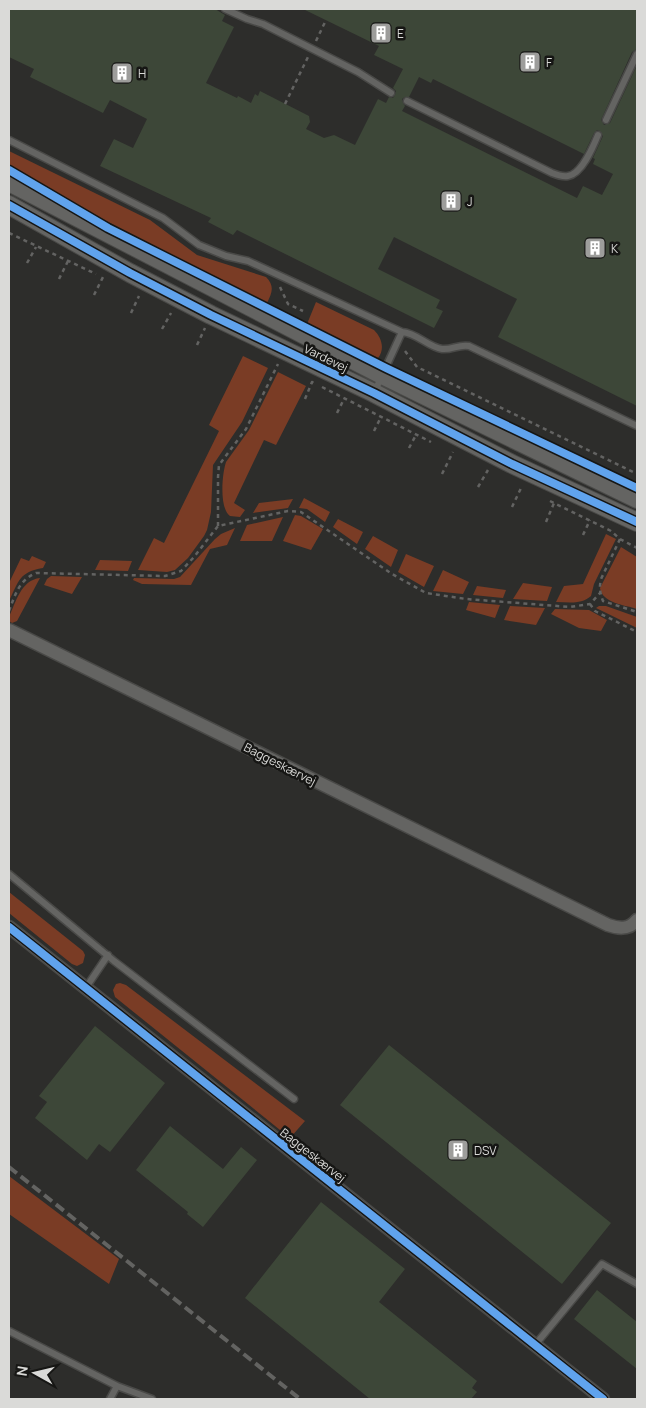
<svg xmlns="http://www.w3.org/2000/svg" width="646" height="1408" font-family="Manrope,sans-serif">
  <rect width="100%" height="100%" fill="#2d2d2b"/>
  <path fill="#7a3c25" d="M9,151L150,220L197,255L266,277C275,286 272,293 267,303L131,235L9,166Z
    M316,302L374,330C382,338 385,349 378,358L307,324Z
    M243,356L268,368L242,422L213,465L211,512L207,530L204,536L188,558L175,570L167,572L138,570L154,538L164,543L219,431L209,425Z
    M278,372L306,386L276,445L264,440L234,503L245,510L240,517L230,516C219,508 222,474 226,462L249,430Z
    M304,498L330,512L325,522L307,509L299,508Z
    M293,499L288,508L253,513L259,503Z
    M295,515L301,516L323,529L311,550L283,541Z
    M283,517L272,541H240L247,525Z
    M338,519L363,532L357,544L333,527Z
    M235,528L227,545L210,549L191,585L142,584L133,580L134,578L174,579L180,577L215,539L221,534Z
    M606,534L616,539L594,584L591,596C581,605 568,602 556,602L564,586L583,584Z
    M373,536L398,550L391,567L365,549Z
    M621,547L637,557V609C625,605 602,603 600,588Z
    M406,554L434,566L424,587L398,572Z
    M32,556L46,562L43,568C19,572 19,581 9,601V583L21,558L29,561Z
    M100,560L132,561L128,571L95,570Z
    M443,570L469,582L463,594L433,591Z
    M51,576L82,577L72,594L44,585L47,579Z
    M40,578L17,621L12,623L9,621V617C16,602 21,580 40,578Z
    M523,583L552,587L547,601L513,599Z
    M477,586L506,590L503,598L473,595Z
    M469,602L500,605L495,618L466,610Z
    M510,606L545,608L536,625L504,620Z
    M599,606H606L637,617V628L596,608Z
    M555,609L589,610L607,620L601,631L579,628L551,614Z
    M9,892L83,951L85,955L83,963L77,966L72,964L9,913Z
    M120,983L126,985L305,1121L290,1138L115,997L113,990L116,984Z
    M9,1176L119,1259L109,1284L9,1214Z"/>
  <path fill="#3d4738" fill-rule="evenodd" d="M9,9H215L225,15L222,21L234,27L206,83L237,98L238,96L251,103L255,94L258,96L260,91L309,116L310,122L306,129L324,138L334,135L355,145L378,99L386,103L389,97L393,98L395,95L396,91L393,88L403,69L374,55L379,46L303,9H637V49L632,52L601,120L604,125L610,123L637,65V406L498,337L517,299L394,237L378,269L440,300L436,308L443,311L434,328L237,230L233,235L208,222L211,218L100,166L114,139L133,148L147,119L110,100L103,113L30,77L34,69L9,57ZM419,77L431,83L433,79L584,154L594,133L597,130L600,131L603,136L593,158L595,159L593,164L613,174L602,195L583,186L577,198L402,111L405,106L403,103L402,99L405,97H409Z
    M95,1026L165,1083L110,1152L99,1144L87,1160L35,1118L47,1102L39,1096Z
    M389,1045L611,1223L562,1284L340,1105Z
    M170,1126L223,1169L241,1147L257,1160L203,1227L187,1214L188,1212L136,1170Z
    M321,1202L405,1269L379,1302L477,1381L472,1388L477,1392L471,1399H370L245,1298Z
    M597,1290L637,1322V1369L574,1319Z"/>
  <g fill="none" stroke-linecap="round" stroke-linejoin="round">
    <g stroke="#494947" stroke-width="9">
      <path id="lane" d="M225,9L247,19L263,24L358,72L391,93
        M407,101L552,173C557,175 563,177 568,176C582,174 593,147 598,135
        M606,120L637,54
        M9,140L163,218L199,245L226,256L248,261L402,332L374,393
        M402,332C417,333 428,347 442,349C452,350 459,344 469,346L637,426
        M9,874L114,961L294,1099
        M85,989L108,955
        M9,1331L117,1386L152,1399
        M535,1345L602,1264L637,1284
        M110,1399L117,1386"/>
    </g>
    <g stroke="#494947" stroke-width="15">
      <path id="street" d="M9,630L608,925C619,929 629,930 637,920
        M9,927L603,1399"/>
    </g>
    <g stroke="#494947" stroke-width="20">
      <path id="secondary" d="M9,182L382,375L637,499
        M9,205L130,273L211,315L374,393L512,464L637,522"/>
    </g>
    <path stroke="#636362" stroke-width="2.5" stroke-dasharray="4 4" stroke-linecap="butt" d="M316,41L326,20
      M285,104L308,57
      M9,233L96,274
      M27,263L36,247
      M59,279L68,261
      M280,287L288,304L303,311
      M94,295L103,277
      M131,313L139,296
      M162,329L171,313
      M197,345L205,328
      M405,351L417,367L637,474
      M322,387L431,442
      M305,399L312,382L315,384
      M337,413L344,399
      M374,431L381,417
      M409,448L416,435
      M442,474L453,452
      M478,487L488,470
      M550,501L611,531L620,539L637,548
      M512,507L522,486
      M546,522L554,503
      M218,526V477L219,465L246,429L278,364
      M583,535L590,520
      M620,539L601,579C599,588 600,593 603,601L637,612
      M590,604L595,611L637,632
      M9,611C15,595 19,580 36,573L165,576L181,571L194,557L218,526L288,511L301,512L392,574L426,593L466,599L570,607L590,604L600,593"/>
    <use href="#lane" stroke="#646462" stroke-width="6"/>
    <use href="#street" stroke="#646462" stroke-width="12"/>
    <use href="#secondary" stroke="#646462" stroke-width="18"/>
    <path stroke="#636361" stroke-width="4" stroke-dasharray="10 5" stroke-linecap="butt" d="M9,1167L300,1399"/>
    <g stroke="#161614" stroke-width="11">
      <path id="cycleway" d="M9,170L108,228L386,368L637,488
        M9,205L130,273L211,315L374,393L512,464L637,522
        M9,927L603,1399"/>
    </g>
    <use href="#cycleway" stroke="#60a3ed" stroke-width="8"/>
  </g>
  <defs>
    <g id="building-square" transform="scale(1.125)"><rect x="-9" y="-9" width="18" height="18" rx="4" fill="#9d9d9b" stroke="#161614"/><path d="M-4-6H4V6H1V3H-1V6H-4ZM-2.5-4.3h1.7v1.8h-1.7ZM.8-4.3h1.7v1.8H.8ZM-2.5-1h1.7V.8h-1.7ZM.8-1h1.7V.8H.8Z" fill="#fff"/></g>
  </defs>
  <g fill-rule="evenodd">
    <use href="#building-square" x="381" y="33"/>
    <use href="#building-square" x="530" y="62"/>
    <use href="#building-square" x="122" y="73"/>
    <use href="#building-square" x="451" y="201"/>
    <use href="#building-square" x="595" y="248"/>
    <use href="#building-square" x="458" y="1150"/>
  </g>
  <g text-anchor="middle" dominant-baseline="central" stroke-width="5" stroke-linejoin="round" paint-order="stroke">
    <g font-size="12" fill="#dadad8" stroke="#161614" text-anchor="start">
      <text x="397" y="33">E</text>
      <text x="546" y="62">F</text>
      <text x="138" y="73">H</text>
      <text x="467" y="201">J</text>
      <text x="611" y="248">K</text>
      <text x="474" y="1150">DSV</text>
    </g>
    <g font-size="12" fill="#dadad8" stroke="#161614">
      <text transform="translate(326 358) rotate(26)">Vardevej</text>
      <text transform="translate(280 764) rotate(27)">Baggeskærvej</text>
      <text transform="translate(313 1155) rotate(38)">Baggeskærvej</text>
    </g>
  </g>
  <rect width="646" height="1408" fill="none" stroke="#dadad8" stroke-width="20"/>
  <g transform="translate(35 1373) rotate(278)" stroke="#161614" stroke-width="4" paint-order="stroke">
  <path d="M0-4L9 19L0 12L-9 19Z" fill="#dadad8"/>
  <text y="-8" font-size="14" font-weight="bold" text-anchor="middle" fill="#dadad8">N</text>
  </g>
</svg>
